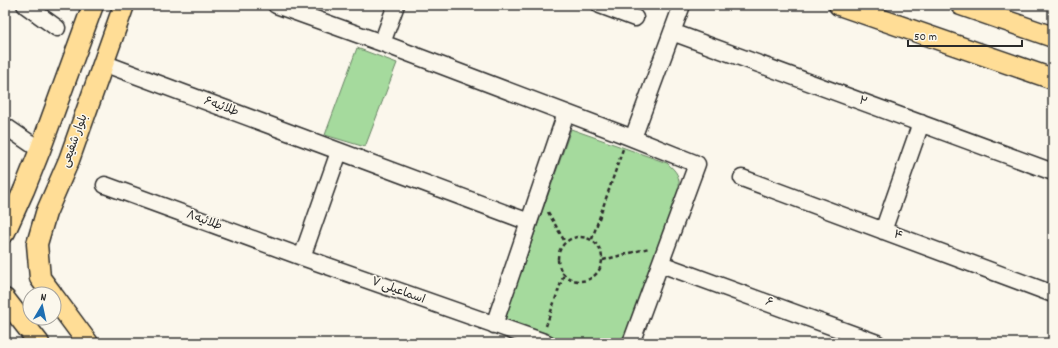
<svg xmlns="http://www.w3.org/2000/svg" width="1058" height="348" font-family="Dekko,'Playpen Sans Arabic',sans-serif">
  <rect width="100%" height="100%" fill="#fbf7ec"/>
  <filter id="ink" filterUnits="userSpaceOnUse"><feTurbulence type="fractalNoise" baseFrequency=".025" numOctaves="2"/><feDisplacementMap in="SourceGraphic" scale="8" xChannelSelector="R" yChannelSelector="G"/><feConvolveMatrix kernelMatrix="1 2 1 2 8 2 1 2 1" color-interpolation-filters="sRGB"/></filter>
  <g filter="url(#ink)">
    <path fill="#a5da9d" stroke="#688264" d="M357,48L397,63L365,147L325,135Z
      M571,129L667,163C677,172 680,176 679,189L628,328L623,337L616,343H570L504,321Z"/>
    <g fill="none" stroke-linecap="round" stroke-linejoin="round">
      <g stroke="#2b2b2b" stroke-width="19">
        <path id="minor" d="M25,5L57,28
          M276,5L382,43L627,136L697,164L631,343
          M600,5L635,18
          M672,32L1053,172
          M382,43L396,5
          M103,63L529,222
          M5,126L40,150
          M633,138L682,5
          M742,178L1053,294
          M105,185L302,257L547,343
          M883,231L921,123
          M302,257L339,152
          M661,264L877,343
          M494,325L566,113"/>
      </g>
      <g stroke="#2b2b2b" stroke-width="23">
        <path id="major" d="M839,5L1053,79
          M961,5L1053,37
          M5,232L24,190L40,150L93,5
          M52,294L40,278L37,244L46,213L69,160L124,5
          M54,297L88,343
          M5,299L39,343"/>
      </g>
      <path stroke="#2b2b2b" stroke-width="2.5" stroke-dasharray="4 3" stroke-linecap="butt" d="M548,212L565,242
        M558 259a22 22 0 1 1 44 0a22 22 0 1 1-44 0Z
        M592,239L623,149
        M603,260L649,248
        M546,326L564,274"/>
      <use href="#minor" stroke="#fbf7ec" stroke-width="16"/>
      <use href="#major" stroke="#ffdd96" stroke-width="20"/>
    </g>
  </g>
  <g text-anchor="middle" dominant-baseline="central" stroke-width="3" stroke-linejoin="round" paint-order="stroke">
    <g font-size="12" fill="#2b2b2b" stroke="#fbf7ec">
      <text transform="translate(863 102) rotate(20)">۲</text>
      <text transform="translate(221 107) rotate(20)">طلائیه۶</text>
      <text transform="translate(75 141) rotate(-70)">بلوار شفیعی</text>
      <text transform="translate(204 221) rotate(20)">طلائیه۸</text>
      <text transform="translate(898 236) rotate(20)">۴</text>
      <text transform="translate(398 291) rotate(20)">اسماعیلی ۷</text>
      <text transform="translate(769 303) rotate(20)">۶</text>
    </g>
  </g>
  <rect width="1058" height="348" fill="none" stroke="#fbf7ec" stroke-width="20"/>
  <rect x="10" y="10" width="1038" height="328" fill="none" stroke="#2b2b2b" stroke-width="1.5" filter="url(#ink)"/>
  <g transform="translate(42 306) rotate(9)"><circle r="19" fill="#fbf7ec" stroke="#a8a59f"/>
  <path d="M0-3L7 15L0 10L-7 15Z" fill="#1f6fb2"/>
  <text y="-6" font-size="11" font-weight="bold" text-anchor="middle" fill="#2b2b2b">N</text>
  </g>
  <path d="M908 40v6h114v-6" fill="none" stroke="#2b2b2b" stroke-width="2"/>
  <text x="914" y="40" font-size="12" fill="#2b2b2b" stroke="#fbf7ec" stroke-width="3" paint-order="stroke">50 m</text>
</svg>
